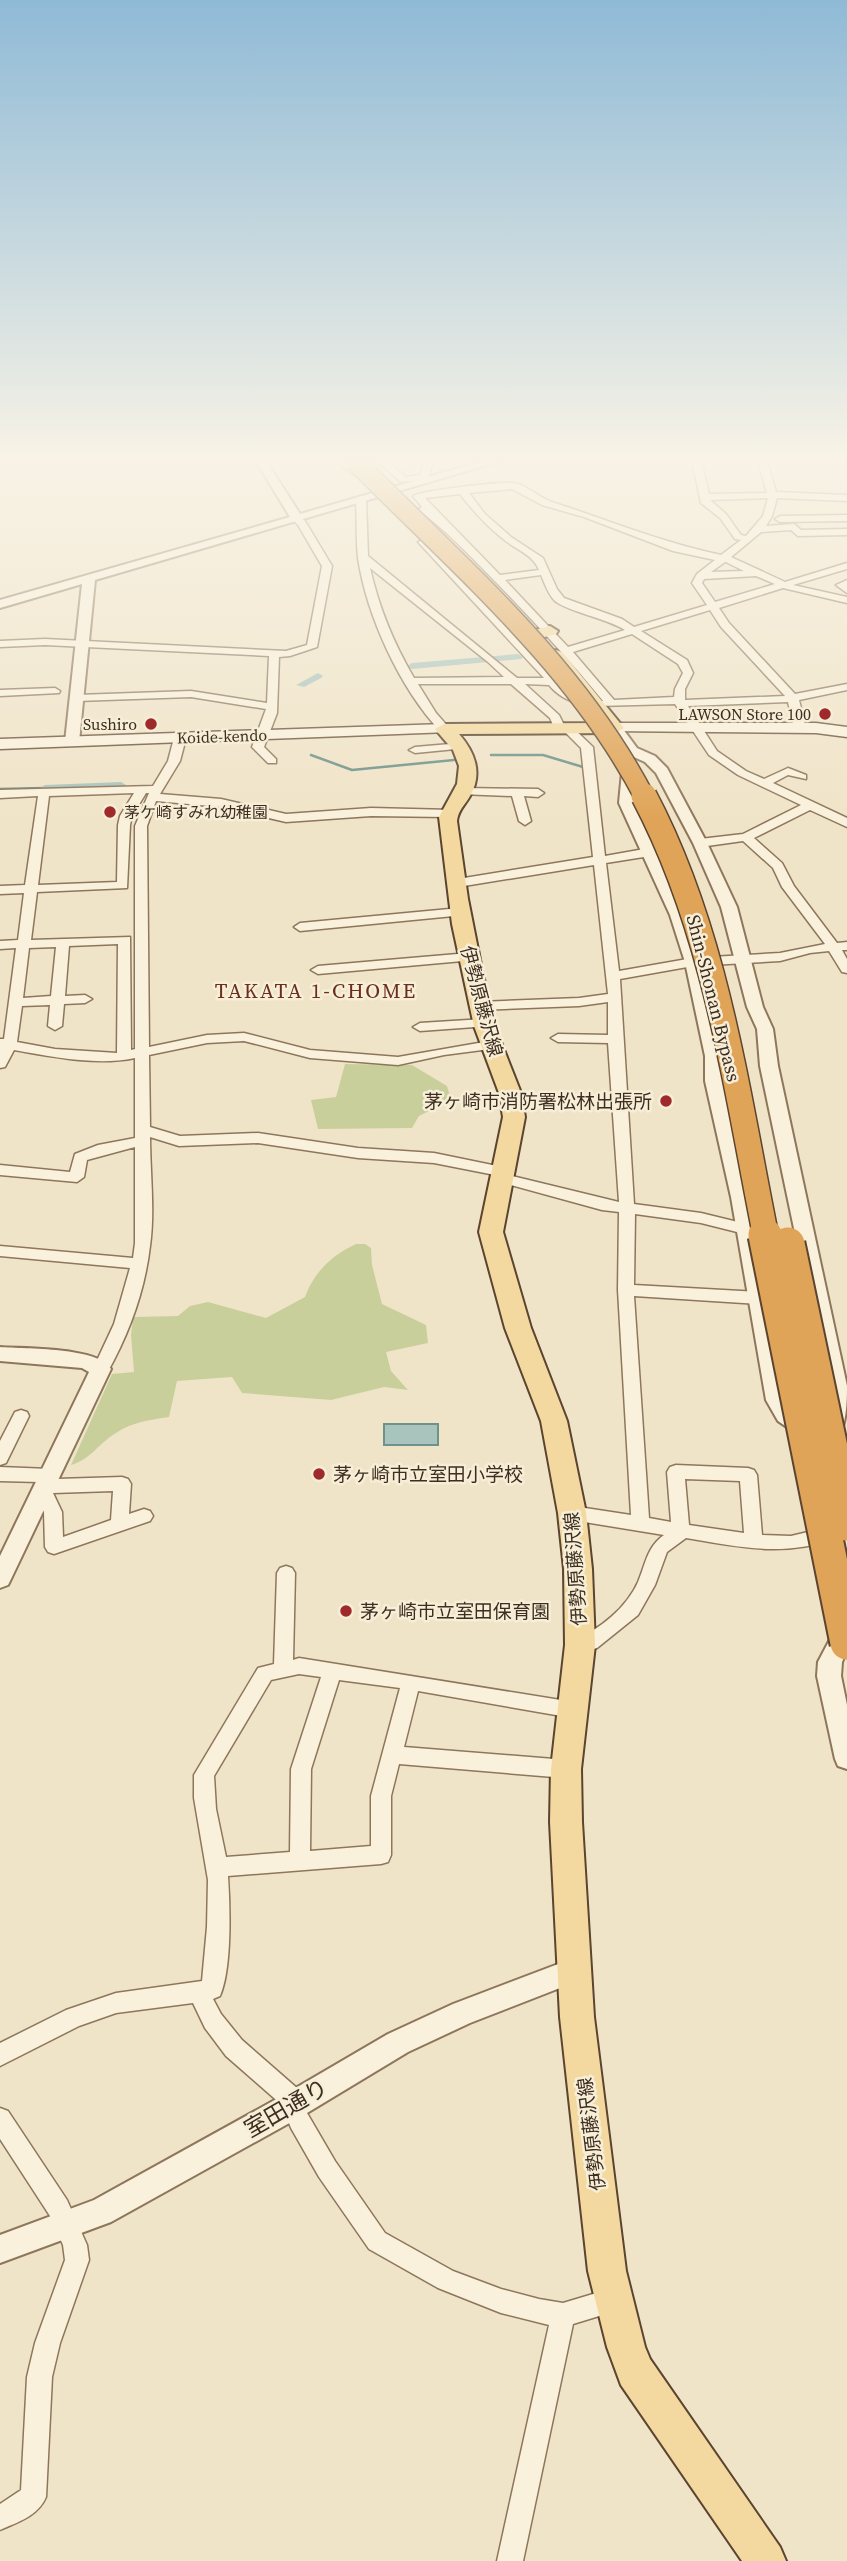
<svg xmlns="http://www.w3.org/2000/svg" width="847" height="2561" font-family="'Source Serif 4','Noto Sans JP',serif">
  <rect width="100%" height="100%" fill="#f0e4c8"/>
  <path fill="#c9cf9b" d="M345,1064L412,1065L447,1086L451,1100L419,1116L412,1128L318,1129L311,1100L336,1097Z
    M356,1244H365L371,1248L372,1265L382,1304L426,1325L428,1343L386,1352L391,1371L408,1390L384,1387L331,1400L242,1393L232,1377L177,1381L169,1417C150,1420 132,1422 116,1433C99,1443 90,1460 71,1465L112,1374L134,1372L131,1335L133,1317L178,1316L190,1306L208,1302L266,1318L305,1297C314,1272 332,1255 356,1244Z"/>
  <path fill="#a9c4bc" stroke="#6f938a" stroke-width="2" d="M384,1424H438V1445H384Z"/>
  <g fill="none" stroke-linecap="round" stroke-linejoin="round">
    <path stroke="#6f938a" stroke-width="2.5" d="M311,755L352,770L454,760
      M491,755H543L583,767
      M0,789L45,788"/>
    <path fill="#a9c4bc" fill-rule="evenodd" d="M518,654L523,657L521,659L412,669L407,666L412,663Z
      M318,673L323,676L321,678L304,687L296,685Z
      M121,782L126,785L125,787L45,791L40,788L45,785Z"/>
    <g stroke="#8d765c" stroke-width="3">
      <path id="minor" d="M336,461H347L370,476L365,479L352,474Z
        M377,461H387L406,477L420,475L425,461H433L429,476L433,480L428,483L422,480L401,482Z
        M692,461H701L709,494L767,493L758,461H767L776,492L847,495V501L777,498L772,516L766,526L794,524L801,530L847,529V535L798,536L791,530L761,532L731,557L785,582L847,563V569L793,585L847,597V603L783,588L719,608L729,623L795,694L847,684V690L799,700L806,728L800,731L794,728L788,702L688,706L717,751L746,771L764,779L788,768L806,775V779L788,775L773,783L847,818V827L810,810L754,838L782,863L794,886L837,943L847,942V950H842L847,959V973L842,972L829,951L810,953L780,961L693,966L620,979L634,1204L701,1213L750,1225L753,1229L745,1234L701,1223L635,1214L634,1285L759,1292L767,1298L759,1304L634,1296L649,1518L671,1522L667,1472L670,1467L676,1465L748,1468L754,1470L757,1475L762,1535L791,1536L829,1527L835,1529L838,1534L835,1539C781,1557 740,1547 686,1538L667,1552L655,1585L638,1615L597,1648L580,1653L573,1650L571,1645L573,1640C599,1631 627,1607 638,1582C646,1563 647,1547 664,1535L572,1520L566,1518L563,1513L566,1508L572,1506L631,1515L618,1290L619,1212L602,1210L496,1181L495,1175L434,1163L358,1158L258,1143L179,1146L150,1137C150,1172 155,1211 150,1246C145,1290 129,1334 107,1373H95L93,1369L114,1324L130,1268L0,1256V1246L133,1258L135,1243V1147L87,1160L84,1177L77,1182L0,1175V1165L70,1172L75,1154L98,1145L135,1138V1058C97,1066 53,1057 14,1050L5,1067L0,1068V1039H4L16,948L0,949V941L18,940L24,893L0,894V886L25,885L38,796L0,798V790L153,786L168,761L174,738L180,735L186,738L180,761L160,794L221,799L286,814L371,808L452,810L454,813L448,817L371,816L286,822L221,807L156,801L147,826L149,1047L207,1035L244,1033L310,1050L398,1057L490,1041L497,1045L490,1049L444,1055L398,1065L310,1058L244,1041L207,1043L149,1055L150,1127L180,1136L258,1133L358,1148L434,1153L502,1167L507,1169L509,1172L508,1175L619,1202L608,1043L558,1042L551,1038L558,1034L608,1035V1002L579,1006L480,1010L473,1006L480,1002L579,998L608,994L594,865L458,887L452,883L458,879L593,857L581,748L563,730H555L550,718L511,684H418L436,713L450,729L440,731C400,688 367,617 358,558C356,539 357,518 356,499L361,496L366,499L368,556L517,678H544L418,542L431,536H437V540L429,543L527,645L563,688L589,700C577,708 558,696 549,685L525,684L559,715L564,725L571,726L593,747L605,856L650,848L656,852L650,856L606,863L619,971L693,958L780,953L825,944L782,887L773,868L743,841L700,847L694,843L700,839L743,834L801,805L738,775L709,755L675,704L597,706V702L603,701C567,657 529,616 490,576C467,553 444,528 418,510L422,507L413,496C422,490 499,482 513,483C526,484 539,498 552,502C608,520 663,543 721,555L741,540L735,539L720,518L701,503ZM512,489L542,505L584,517L673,551L715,560L697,574L692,583L707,605L634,627L622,619L564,598L557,589L543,558L511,537L485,514L469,493ZM460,494C473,511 486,525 502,538C514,549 533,554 539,570L500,575L425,498ZM768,498L763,516L746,536L741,535L726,514L710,500ZM725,562H726L744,571L711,572ZM370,568L488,662L504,677L414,678C393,642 379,608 370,568ZM541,575C545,584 548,594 555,601C569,612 606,618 625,630L568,647L505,580ZM756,576L775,584L715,602L702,583L704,579ZM710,610L721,627L785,696L685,700V689L693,673L687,660L641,631ZM632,634L678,664L683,673L675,689L674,697L614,700L573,652ZM134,793L120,816L118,825L117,882L38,885L49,796ZM146,793H149L135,826V1049L131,1050L130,937L31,940L37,892L127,888L130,825L132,816ZM118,944L117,1053L55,1049L17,1042L22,1006L50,1005L48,1026L55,1030L62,1026L64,1004L85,1003L92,999L85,995L65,996L69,946ZM56,947L51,996L23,998L29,948ZM685,1479L740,1481L744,1533L689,1525Z
        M847,515V521L780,522L775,519L780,516Z
        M294,517H300L305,521L332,566L317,647L290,656L279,657L277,713L264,747L276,759V763H268L252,747L266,709L191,697L77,701L72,698L77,695L191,691L267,703L269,656L45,645L0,647V641L45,639L286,651L307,645L322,566L298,525L292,519Z
        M847,580V593L836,585Z
        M55,688L60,691L59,693L0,696V690Z
        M462,743L466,744V748L415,753L409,750L415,747Z
        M463,788L538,789L544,793L538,797L524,796L531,821L525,825L519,821L512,796L459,794L457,792Z
        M460,908L464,909V915L300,931L294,927L300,923Z
        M469,953L474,954V960L318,974L311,970L318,966Z
        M484,1019L491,1023L489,1026L420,1031L413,1027L420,1023Z
        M21,1410L27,1412L29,1416L6,1463L0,1465V1441L15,1412Z
        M0,1467L50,1469L56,1471L57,1479L122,1477L128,1479L131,1484L129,1514L144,1509L150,1511L153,1516L150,1521L54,1554L48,1552L45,1547L44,1512L35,1491L39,1482L0,1481ZM113,1491L111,1520L63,1537L62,1512L53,1493Z
        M286,1566L292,1568L295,1573L293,1660L299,1658L573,1702L580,1704L583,1710L580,1716L573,1718L418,1691L404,1747L566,1760L573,1763L576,1769L573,1775L566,1778L399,1764L391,1796V1855L388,1862L381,1864L228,1876C230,1907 232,1968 220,1996L213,1999L221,2014L242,2040L298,2089L307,2113L335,2161L385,2233L453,2271L501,2289L539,2299L563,2303L613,2288L622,2291L625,2300L622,2309L573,2324L523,2561H497L549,2325L501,2313L438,2288L369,2249L319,2177L291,2128L282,2105L226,2056L205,2028L193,2003L116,2013L79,2026L0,2066V2043L66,2010L116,1993L202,1981L207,1927L208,1880L194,1798V1775L258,1668L274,1664L277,1573L280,1568ZM299,1674L321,1677L291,1769L290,1852L226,1857L216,1809L214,1776L271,1680ZM339,1680L400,1688L371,1796V1846L310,1851L311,1769Z
        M0,2108L8,2111L67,2200L87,2245L89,2260L60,2343L52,2377L46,2497C38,2516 18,2522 0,2530V2504L21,2490L27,2377L35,2343L65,2260L63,2245L50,2216L0,2139Z"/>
    </g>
    <g stroke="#8d765c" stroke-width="4">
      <path id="tertiary" d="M256,461H266L300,514L483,461H501L95,580L79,742L77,745H67L65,742L82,584L0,608V600L290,517Z
        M615,724L620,725L637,748L655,756L667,768L707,843L737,907L763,1007L773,1029L778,1066L847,1386C847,1404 847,1451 819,1442L816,1436L832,1410L760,1066L757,1029L747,1007L721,907L693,843L656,773L645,762L627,754L608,728Z
        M627,757L632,758L636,772L633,803L686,915L701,962L721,1056L723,1081L749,1197L786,1400L792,1411L813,1430L810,1435L803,1438L778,1421L766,1400L731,1197L705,1081V1056L685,962L670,915L619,803L622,772L620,761Z
        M0,1347C25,1349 99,1347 111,1369L11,1579L8,1585L0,1588V1556L89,1372L82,1368L0,1361Z
        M845,1624L847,1651L842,1662L841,1676L847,1705V1769L838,1766L835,1759L817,1676L818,1662L837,1626Z
        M574,1958L583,1961L587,1970L583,1979L470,2023L408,2052L302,2116L111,2222L0,2263V2235L94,2200L282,2096L388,2034L453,2004Z"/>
    </g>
    <g stroke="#6f573f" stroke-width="3">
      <path id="secondary" d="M615,723H816L847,727V737L816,733L609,731L607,728Z
        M444,724L450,726L452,729L450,732L0,749V739Z"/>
    </g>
    <g stroke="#5b4430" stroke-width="4">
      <path id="primary" d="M550,626L558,631L556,634L537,639L529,634L531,631Z
        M556,650L562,652L624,728L615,733L459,734C475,752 483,774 470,796C465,805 458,810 457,821L468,899L483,975L499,1037L521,1093L525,1117L503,1232L531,1328L567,1421L586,1513L592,1569L595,1645L581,1769L582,1822L594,2017L626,2271L645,2347L650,2359L780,2547L786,2561H742L621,2385L607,2347L588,2271L560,2017L550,1822L551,1769L565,1645L564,1569L558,1513L541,1421L505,1328L479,1232L503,1117L499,1093L474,1026L452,924L439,817L457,784L459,766L453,750L435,729L444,724L602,723L548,655Z"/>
    </g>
    <use href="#minor" fill="#faf1dc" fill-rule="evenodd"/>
    <use href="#tertiary" fill="#faf1dc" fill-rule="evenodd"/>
    <use href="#secondary" fill="#faf1dc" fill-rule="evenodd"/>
    <use href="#primary" fill="#f3d9a0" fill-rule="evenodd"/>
    <g stroke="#5b4430" stroke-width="22" stroke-linecap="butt">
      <path id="motorway-bridge-far2" d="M355,461C459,566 576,665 645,798"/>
    </g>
    <g stroke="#5b4430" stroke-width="28" stroke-linecap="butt">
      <path id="motorway-bridge-far1" d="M644,796C716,932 736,1088 766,1237"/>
    </g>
    <g stroke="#5b4430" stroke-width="37" stroke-linecap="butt">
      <path id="motorway-bridge" d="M765,1235L847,1643
        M788,1244L847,1524"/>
    </g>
    <use href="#motorway-bridge-far2" stroke="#e0a458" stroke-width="19"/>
    <use href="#motorway-bridge-far1" stroke="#e0a458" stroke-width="25"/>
    <use href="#motorway-bridge" stroke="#e0a458" stroke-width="33"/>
  </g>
  <linearGradient id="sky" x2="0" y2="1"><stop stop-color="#8fbad6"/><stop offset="0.56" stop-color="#f8f3e6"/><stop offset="1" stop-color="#f8f3e6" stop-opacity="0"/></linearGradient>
  <rect width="847" height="820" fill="url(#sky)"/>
  <g fill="#9e2a2b" stroke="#f7eed8" stroke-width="2.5">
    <circle cx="825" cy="714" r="7"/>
    <circle cx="151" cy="724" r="7"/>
    <circle cx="110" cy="812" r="7"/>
    <circle cx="666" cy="1101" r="7"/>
    <circle cx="319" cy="1474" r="7"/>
    <circle cx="346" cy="1611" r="7"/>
  </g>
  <g text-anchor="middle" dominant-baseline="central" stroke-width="5" stroke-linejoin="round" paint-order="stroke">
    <g font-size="16" fill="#3d2e20" stroke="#f7eed8" text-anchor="end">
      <text x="811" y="714">LAWSON Store 100</text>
      <text x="137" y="724">Sushiro</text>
      <text x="124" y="812" text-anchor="start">茅ケ崎すみれ幼稚園</text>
    </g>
    <g font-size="16" fill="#3d2e20" stroke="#f7eed8">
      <text transform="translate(222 736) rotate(-2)">Koide-kendo</text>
    </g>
    <g font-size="19" fill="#3d2e20" stroke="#f7eed8">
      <text transform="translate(714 998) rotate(76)">Shin-Shonan Bypass</text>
      <text transform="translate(482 1001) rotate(75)">伊勢原藤沢線</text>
      <text transform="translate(575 1569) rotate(-94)">伊勢原藤沢線</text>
      <text transform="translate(591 2134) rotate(-97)">伊勢原藤沢線</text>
    </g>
    <g font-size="19" fill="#3d2e20" stroke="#f7eed8" text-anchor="start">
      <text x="652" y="1101" text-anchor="end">茅ヶ崎市消防署松林出張所</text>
      <text x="333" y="1474">茅ヶ崎市立室田小学校</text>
      <text x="360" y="1611">茅ヶ崎市立室田保育園</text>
    </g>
    <g font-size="21" letter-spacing="2" fill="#6b2e1e" stroke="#f7eed8">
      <text x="316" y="990">TAKATA 1-CHOME</text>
    </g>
    <g font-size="23" fill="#3d2e20" stroke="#f7eed8">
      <text transform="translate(286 2108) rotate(-30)">室田通り</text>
    </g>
  </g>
</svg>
